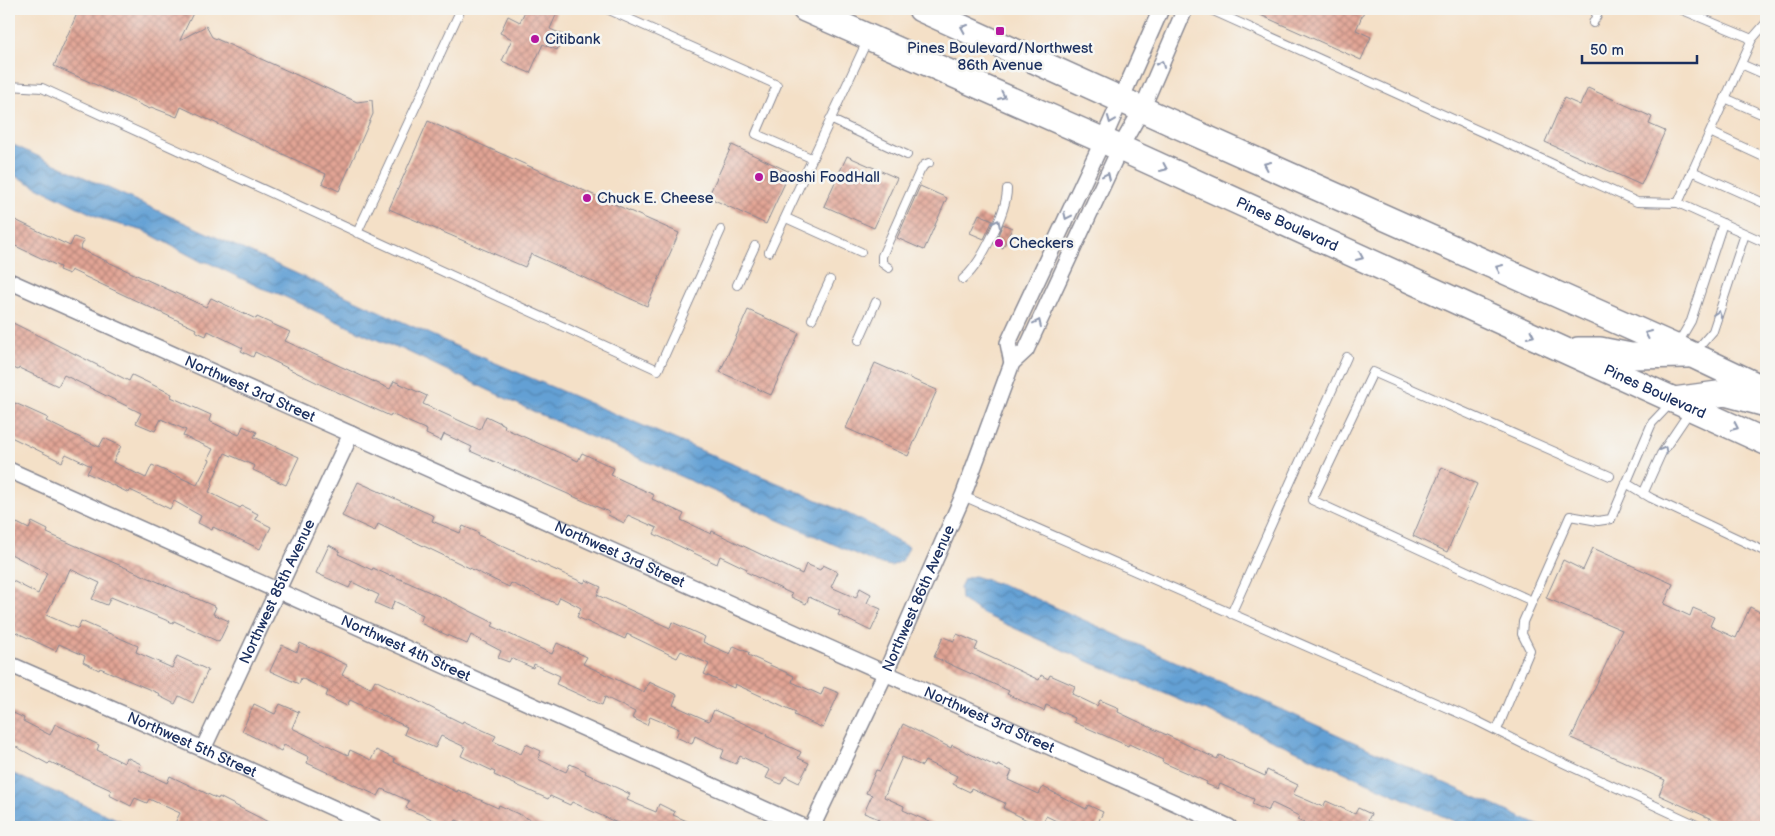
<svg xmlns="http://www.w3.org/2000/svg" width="1775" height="836" font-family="'Balsamiq Sans',sans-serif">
  <defs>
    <pattern id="water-waves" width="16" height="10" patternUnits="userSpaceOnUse" patternTransform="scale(1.25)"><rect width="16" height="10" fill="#63a0d4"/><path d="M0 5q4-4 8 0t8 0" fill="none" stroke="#5183af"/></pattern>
    <pattern id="building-cross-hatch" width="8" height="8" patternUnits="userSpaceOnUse" patternTransform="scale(1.25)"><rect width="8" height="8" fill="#e2a494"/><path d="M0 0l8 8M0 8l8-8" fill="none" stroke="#b6867c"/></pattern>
  </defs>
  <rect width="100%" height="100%" fill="#f6f6f2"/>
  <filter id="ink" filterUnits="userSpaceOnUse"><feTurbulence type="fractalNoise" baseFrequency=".02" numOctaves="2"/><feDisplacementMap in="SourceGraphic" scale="10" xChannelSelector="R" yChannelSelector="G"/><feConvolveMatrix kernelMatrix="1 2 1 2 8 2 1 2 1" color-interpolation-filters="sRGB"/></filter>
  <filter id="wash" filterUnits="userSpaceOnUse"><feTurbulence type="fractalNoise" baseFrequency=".0096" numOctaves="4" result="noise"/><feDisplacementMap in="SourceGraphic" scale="20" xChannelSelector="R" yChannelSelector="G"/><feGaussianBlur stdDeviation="1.12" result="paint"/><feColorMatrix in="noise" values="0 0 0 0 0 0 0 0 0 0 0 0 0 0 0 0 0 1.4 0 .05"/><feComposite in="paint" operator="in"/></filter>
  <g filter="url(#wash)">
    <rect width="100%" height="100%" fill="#f4e0c7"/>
    <path fill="url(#water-waves)" stroke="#3f6899" d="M9,143L458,347L834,507L871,525L896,541L909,547L902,561L891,566L876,563L528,409L402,349L394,347L366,335L279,294L261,288L207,262H202L144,231L106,221L9,173Z
      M974,576L1015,589L1542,827H1467L1232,722L1085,660L983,614L961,599L960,588L964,579Z
      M9,772L135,827H9Z"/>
    <g id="blocks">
      <path fill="url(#building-cross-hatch)" d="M79,9H195L180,40L206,26L212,37L357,102L372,100L373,114L339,191L322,183L326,174L181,107L177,117L151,107L150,109L54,66Z
        M526,9H547L557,13L550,29L564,35L557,50L543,44L530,73L502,61L512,39L500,33L508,16L520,22Z
        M1247,9H1365L1356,30L1371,37L1361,60Z
        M1588,88L1652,117L1649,124L1665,131L1641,185L1545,142L1564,98L1580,105Z
        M428,121L679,233L647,306L531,254L525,267L389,209Z
        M732,145L790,172L766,224L708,197Z
        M847,156L897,178L874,228L824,206Z
        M920,186L947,198L924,250L897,238Z
        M979,214L993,220L984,239L970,233Z
        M9,217L70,246L74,237L84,241L80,249L206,307L211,298L256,319L257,317L290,332L285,341L390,389L394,381L427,396L423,404L480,430L486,416L505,425L504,428L578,461L582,453L614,468L611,475L654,495L652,499L684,514L681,520L711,534L712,531L802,574L806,564L820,570L823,565L838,572L831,587L856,598L860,588L871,594L867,603L881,609L871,631L838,615L840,611L809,597L806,604L791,597L792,594L746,572L747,569L720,556L717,564L654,534L657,528L628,515L624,523L608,515L609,512L470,451L472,447L444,434L441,441L426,434L427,430L391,414L390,416L322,385L255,352L253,357L241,351L243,348L208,331L206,336L195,331L196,329L71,270L69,274L59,270L60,267L9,243Z
        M1003,224L1012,228L1003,248L994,244Z
        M748,310L799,333L771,395L720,372Z
        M9,321L129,381L132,375L172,394L171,397L211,415L209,421L239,435L243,426L257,432L254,437L299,457L286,485L253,470L255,466L225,453L212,482L213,483L209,492L240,508L242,506L258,514L255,519L271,527L260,549L213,527L212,530L198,523L201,516L174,501L170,509L130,490L129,493L87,473L91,466L66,454L62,462L9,436V416L15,403L48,418L46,421L99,447L104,438L121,446L113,462L146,478L152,465L197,485L210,460L208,459L213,449L183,436L186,430L161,419L155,431L136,423L141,413L64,375L58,386L19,368L18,370L9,366Z
        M875,363L937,390L908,456L846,428Z
        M1442,467L1477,484L1447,552L1413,536Z
        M358,482L434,516L432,521L460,533L463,526L479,533L478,535L584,583L586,580L601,587L597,595L670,628L672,622L705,637L703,642L730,654L734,646L750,653L748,655L794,676L792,682L821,695L824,687L839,693L823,728L794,715L796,712L735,684L734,688L704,674L709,664L681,651L677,658L627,634L625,639L577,617L581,608L560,597L557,604L511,583L509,587L378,524L375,531L342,516Z
        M32,522L48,530L47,533L110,561L216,607L213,614L229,621L219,642L174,621L173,623L111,597L107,605L92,599L100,583L70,569L64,583L62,582L46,615L78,629L81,621L138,646L136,652L172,668L177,656L208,670L193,703L179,696L175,704L159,696L160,694L100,668L99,670L83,662L85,656L59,644L56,651L9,629V579L38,594L47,573L9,553V540L17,523L29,529Z
        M329,545L340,551L338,554L372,570L373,568L390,576L391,575L450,601L494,623L492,626L552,654L557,643L587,657L583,664L644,692L649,682L677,695L673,705L709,721L714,710L767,734L766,736L801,752L798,758L809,763L799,783L785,776L781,784L766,778L770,770L740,756L736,764L721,758L724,750L695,736L692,744L676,737L679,729L650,717L647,725L632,718L635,712L605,697L602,705L556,684L560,676L534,664L533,668L511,658L509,662L498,658L501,651L471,635L467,644L420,623L423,615L394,601L391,610L375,603L379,595L352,582L349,588L316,573Z
        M1593,548L1673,584L1664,604L1690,616L1693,608L1714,617L1710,626L1736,638L1750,607L1766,615V826L1760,823L1757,827H1729L1659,795L1665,780L1571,738L1622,630L1546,598L1563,560L1583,570Z
        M957,634L978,643L975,650L1039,680L1041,675L1048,679L1050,675L1075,686L1072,694L1097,706L1100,700L1119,708L1118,712L1217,759L1219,755L1265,776L1267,770L1298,785L1293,794L1323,807L1326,801L1355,814L1358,808L1371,814L1368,820L1383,827H1314L1297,820L1299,816L1272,803L1268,811L1252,804L1254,799L1220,784L1218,789L1206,784L1207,782L1162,762L1163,760L1129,744L1128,746L1074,722L1075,718L1046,705L1044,711L1028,704L1007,694L1009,691L934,657L943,637L954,641Z
        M300,643L347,665L342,675L371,688L375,680L462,723L463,721L496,736L493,741L521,754L526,744L541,751L538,759L566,772L570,764L586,771L585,773L630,794L627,800L656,812L659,804L675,812L673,815L701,827H626L572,802L570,805L550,796L548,799L494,775L495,772L461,756L465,747L441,736L435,748L404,734L407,727L350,700L347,706L326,696L328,691L301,678L299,684L270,671L282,645L297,652Z
        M254,704L275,714L280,704L299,712L292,728L348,755L350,750L371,760L376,750L395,759L394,762L457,792L458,790L498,808L499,805L546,827H472L456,820L453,827H450L406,808L409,801L382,789L378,796L307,763L309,757L284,745L281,751L242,731Z
        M9,711L24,718L23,721L50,735L55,724L99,745L97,750L124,763L126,757L141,764L139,770L167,783L170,776L218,799L219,797L278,827H173L180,813L149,799L147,803L135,798L131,806L109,795L111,790L50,762L48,764L9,743Z
        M903,724L951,748L952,745L997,767L998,765L1012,771L1008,780L1039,794L1043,787L1086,809L1088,805L1103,812L1096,827H1069L1046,816L1041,827L1003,808L1005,803L971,788L970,792L953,784L957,776L925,761L922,766L902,757L884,797L904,806L903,810L941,827H876L879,819L864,813L872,795L866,793L876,770L880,771Z"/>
    </g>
  </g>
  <g filter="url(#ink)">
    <use href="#blocks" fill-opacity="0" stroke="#888892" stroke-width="1"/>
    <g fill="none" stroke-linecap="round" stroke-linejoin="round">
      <g stroke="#888892" stroke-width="10">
        <path id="service" d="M607,9L777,85L756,134L811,158
          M1209,9L1637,202L1678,203L1766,243
          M1680,9L1752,39
          M1593,23L1600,9
          M1741,64L1766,75
          M9,86L42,88L658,370L721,230
          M1725,98L1766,116
          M830,119L907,155
          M1710,132L1766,158
          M1692,171L1766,204
          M1678,203L1752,39L1766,23
          M786,218L861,252
          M357,233L461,9
          M769,252L867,41
          M889,268L882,263V256L920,171L924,165L929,163
          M963,279C980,266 1007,211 1007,189
          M737,285L755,246
          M812,319L830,280
          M859,340L876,302
          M1677,345L1691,321L1723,223
          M1694,353L1713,331L1745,234
          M1626,483L1651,498L1766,552
          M1643,494L1661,454L1690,411
          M963,496L1477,721L1531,748L1701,827
          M1532,601L1312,500L1373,372L1610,476
          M1231,614L1347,357
          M1497,730L1530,650L1522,634L1523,622L1570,516L1598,521L1611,519L1652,423L1671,403"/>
      </g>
      <g stroke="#888892" stroke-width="18">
        <g id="minor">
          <path id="s1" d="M9,281L1229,827"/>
          <path d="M1012,363L1008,343L1103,140L1161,9"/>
          <path id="s2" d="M9,470L804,827"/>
          <path id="s3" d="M9,664L203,749L375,827"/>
          <path id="s4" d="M203,749L351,434"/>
          <path id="s5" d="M812,827L885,674L963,496L1012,363L1026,350L1120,148L1142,109L1185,9"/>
        </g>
      </g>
      <g stroke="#888892" stroke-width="28">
        <g id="trunk">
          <path id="s6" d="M805,9L1120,148L1766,442"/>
          <path d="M921,9L1170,122L1682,350L1766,390"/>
          <path d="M1578,350H1600L1631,356L1687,355"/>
          <path d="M1674,400L1725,393L1766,404"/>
        </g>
      </g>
      <use href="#service" stroke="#fff" stroke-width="8"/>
      <use href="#minor" stroke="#fff" stroke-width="15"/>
      <use href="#trunk" stroke="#fff" stroke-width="25"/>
    </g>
    <defs><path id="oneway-chevron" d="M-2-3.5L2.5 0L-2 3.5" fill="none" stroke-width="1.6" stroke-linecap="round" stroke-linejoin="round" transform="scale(1.25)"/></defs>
    <g stroke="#8d97ae">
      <use href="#oneway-chevron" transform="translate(964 28) rotate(-156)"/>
      <use href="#oneway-chevron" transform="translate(1161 64) rotate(-67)"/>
      <use href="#oneway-chevron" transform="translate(1002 96) rotate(24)"/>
      <use href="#oneway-chevron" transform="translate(1111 120) rotate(112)"/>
      <use href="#oneway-chevron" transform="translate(1267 165) rotate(-156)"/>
      <use href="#oneway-chevron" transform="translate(1164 168) rotate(24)"/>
      <use href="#oneway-chevron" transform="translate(1107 176) rotate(-65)"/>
      <use href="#oneway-chevron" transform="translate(1067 216) rotate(115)"/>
      <use href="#oneway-chevron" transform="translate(997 223) rotate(-64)"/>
      <use href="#oneway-chevron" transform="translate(1360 257) rotate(24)"/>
      <use href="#oneway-chevron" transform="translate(1499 268) rotate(-156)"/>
      <use href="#oneway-chevron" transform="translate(1718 314) rotate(-72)"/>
      <use href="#oneway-chevron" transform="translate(1038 323) rotate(-65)"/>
      <use href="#oneway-chevron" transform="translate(1648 334) rotate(-156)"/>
      <use href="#oneway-chevron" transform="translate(1531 335) rotate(25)"/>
      <use href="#oneway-chevron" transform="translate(1735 427) rotate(25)"/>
      <use href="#oneway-chevron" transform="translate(1664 450) rotate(-61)"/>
    </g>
  </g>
  <g fill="#b5179e" stroke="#f6f6f2" stroke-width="2">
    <rect x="995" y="26" width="10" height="10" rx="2.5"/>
    <circle cx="535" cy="39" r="5"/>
    <circle cx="759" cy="177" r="5"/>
    <circle cx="587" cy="198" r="5"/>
    <circle cx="999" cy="243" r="5"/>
  </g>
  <g text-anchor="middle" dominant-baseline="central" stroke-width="5" stroke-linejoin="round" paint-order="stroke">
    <g font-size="15" fill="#1b2f5e" stroke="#f6f6f2" text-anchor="start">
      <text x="545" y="39">Citibank</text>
      <text x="1000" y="48" text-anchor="middle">Pines Boulevard/Northwest<tspan x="1000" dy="17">86th Avenue</tspan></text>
      <text x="769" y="177">Baoshi FoodHall</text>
      <text x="597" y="198">Chuck E. Cheese</text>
      <text x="1009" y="243">Checkers</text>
    </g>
    <g font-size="15" fill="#1b2f5e" stroke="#f6f6f2">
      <text stroke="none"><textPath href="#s6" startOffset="528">Pines Boulevard</textPath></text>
      <text stroke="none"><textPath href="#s1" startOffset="264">Northwest 3rd Street</textPath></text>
      <text stroke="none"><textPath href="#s6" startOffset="932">Pines Boulevard</textPath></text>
      <text stroke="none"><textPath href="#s1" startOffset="669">Northwest 3rd Street</textPath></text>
      <text stroke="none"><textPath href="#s4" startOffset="174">Northwest 85th Avenue</textPath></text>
      <text stroke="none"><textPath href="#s5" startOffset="252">Northwest 86th Avenue</textPath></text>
      <text stroke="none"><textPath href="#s2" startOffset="435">Northwest 4th Street</textPath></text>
      <text stroke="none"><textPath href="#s1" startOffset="1074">Northwest 3rd Street</textPath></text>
      <text stroke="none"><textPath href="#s3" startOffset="200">Northwest 5th Street</textPath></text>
    </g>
  </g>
  <rect width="1775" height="836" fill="none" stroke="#f6f6f2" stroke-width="30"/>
  <path d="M1582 55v8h115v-8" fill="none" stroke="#1b2f5e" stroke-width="2.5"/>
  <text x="1590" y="55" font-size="15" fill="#1b2f5e" stroke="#f6f6f2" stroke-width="4" paint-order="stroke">50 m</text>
</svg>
